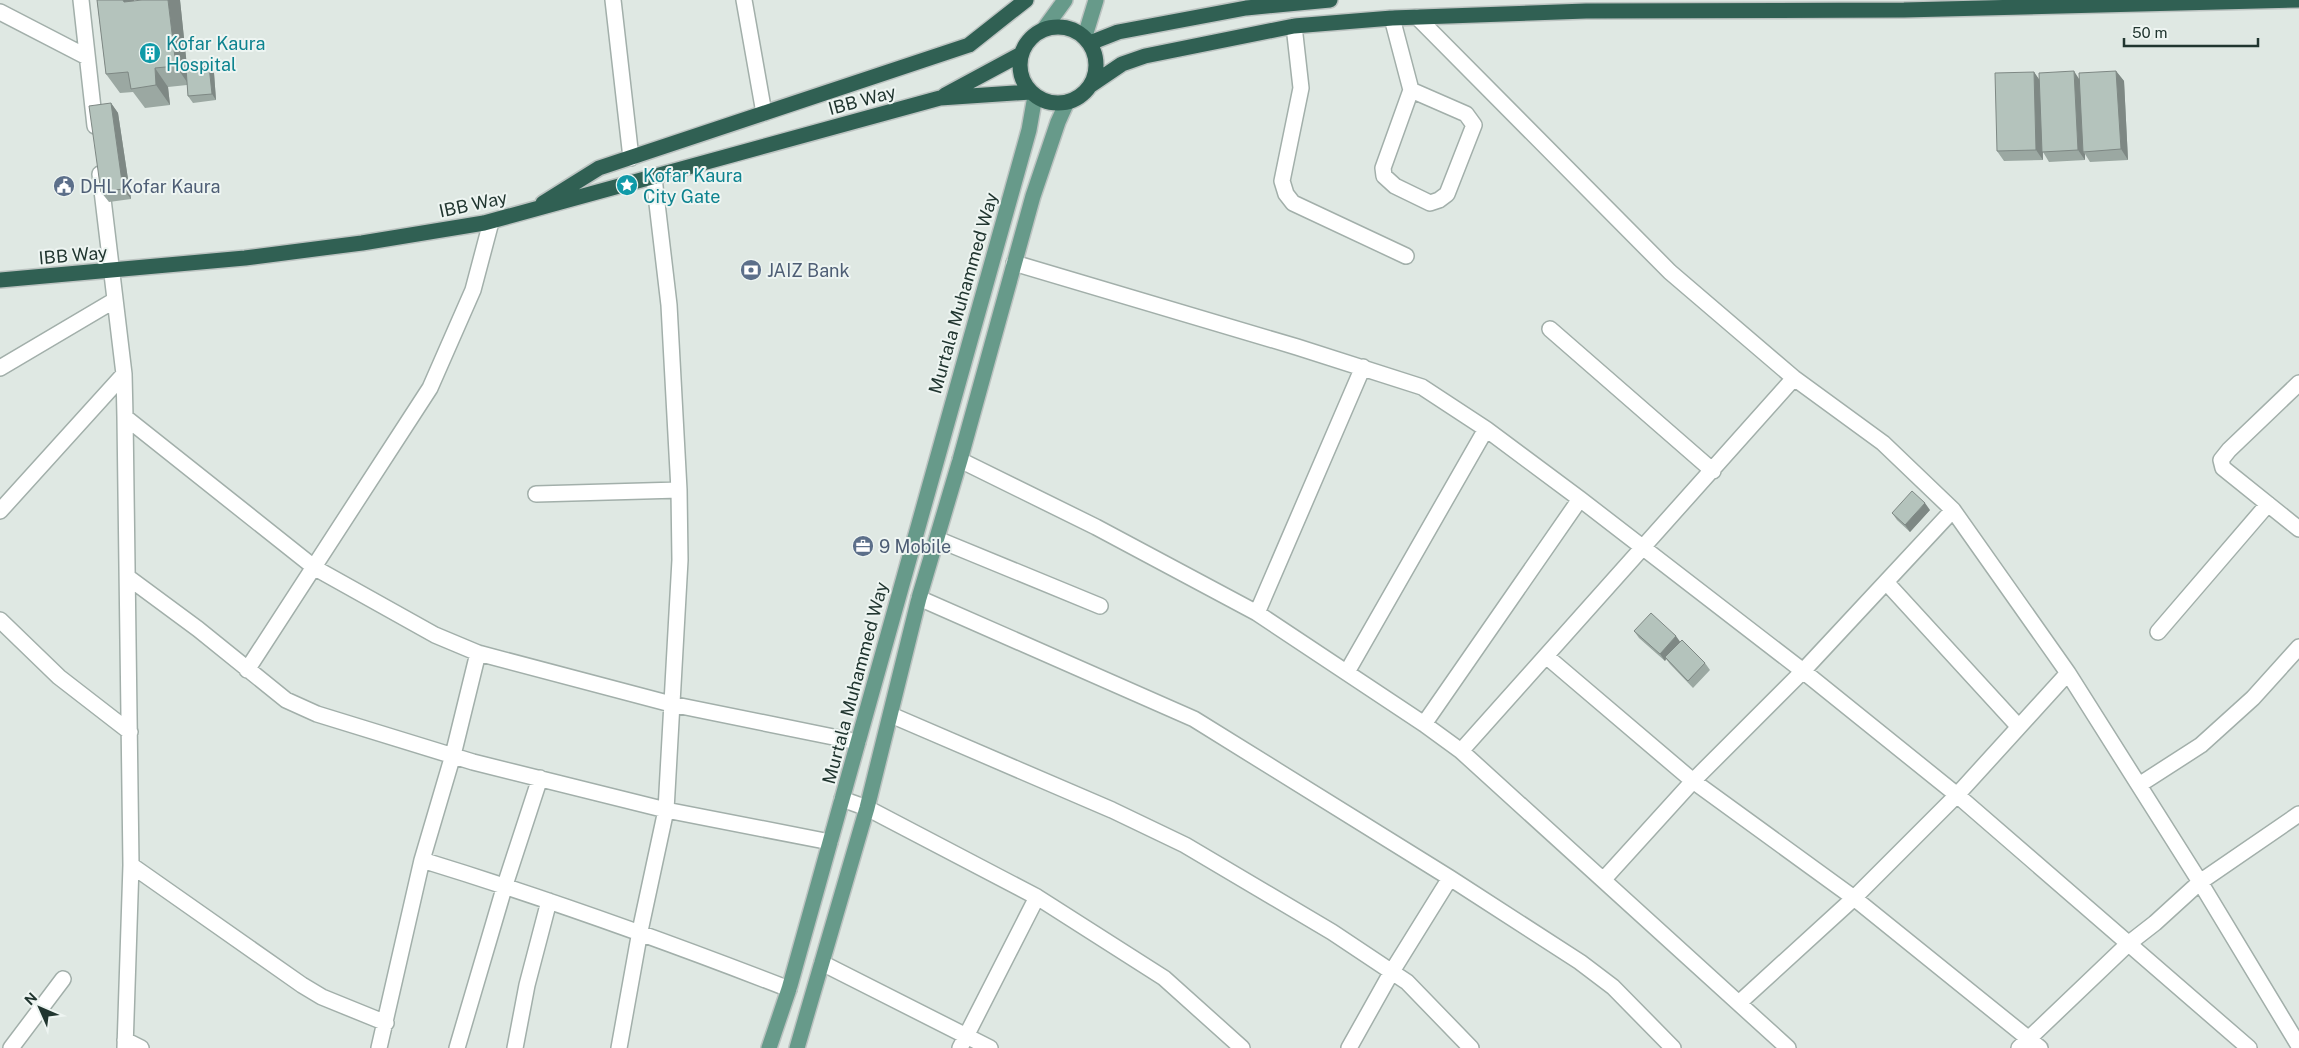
<svg xmlns="http://www.w3.org/2000/svg" width="2299" height="1048" font-family="'Public Sans',sans-serif">
  <rect width="100%" height="100%" fill="#dfe8e3"/>
  <g fill="none" stroke-linecap="round" stroke-linejoin="round">
    <g stroke="#a2afaa" stroke-width="18">
      <path id="minor" d="M81,0L95,126
        M613,0L631,158
        M744,0L764,113
        M0,12L87,57
        M1417,17L1670,272L1794,378L1883,443L1953,510L2068,673L1957,795L1854,898L1740,1002
        M1392,18L1411,90L1383,168L1384,176L1395,186L1430,203L1439,200L1447,194L1474,125L1466,114L1411,90
        M1294,26L1301,88L1282,181L1286,194L1293,203L1406,256
        M100,174L124,374L125,417L131,865L125,1048
        M1014,263L1297,347L1422,387L1486,429L1580,499L1803,671L1957,795L2249,1048
        M1550,329L1713,471
        M0,368L115,300
        M2299,383L2229,450L2221,460L2223,468L2299,529
        M125,417L315,568L435,635L478,653L671,704L858,742
        M960,460L1096,527L1257,613L1424,724L1461,751L1788,1048
        M536,494L679,490
        M0,511L124,374
        M937,539L1100,606
        M129,578L198,629L286,700L317,714L473,762L666,810L830,842
        M1886,582L2018,726
        M919,598L1194,719L1450,878L1580,962L1613,987L1673,1048
        M1257,613L1363,367
        M0,620L59,677L130,732
        M2158,632L2268,504
        M1546,656L1693,781L1854,898L2040,1048
        M247,670L430,388L473,290L491,222
        M1347,672L1486,429
        M2068,673L2200,882L2299,1046
        M891,715L1112,810L1185,845L1332,932L1407,982L1471,1048
        M1424,724L1580,499
        M1461,751L1794,378
        M2139,785L2201,745L2253,698L2299,647
        M842,799L867,808L1037,897L1164,978L1242,1048
        M422,860C546,898 668,942 789,989
        M131,865L302,985L322,997L386,1023
        M1604,879L1693,781L1803,671L1953,510
        M822,963L990,1048
        M125,1040L141,1048
        M11,1048L63,979
        M379,1048L422,860L453,755L478,653
        M457,1048L505,885L540,778
        M515,1048L527,985L549,901
        M619,1048L640,931L666,810L680,560L679,490L669,305L654,178
        M960,1048L1037,897
        M1349,1048L1391,973L1450,878
        M2019,1048L2128,944L2155,923L2200,882L2299,814"/>
    </g>
    <g stroke="#bcc3c1" stroke-width="18">
      <path id="major" d="M1044,29L1065,0
        M1085,36L1096,0
        M769,1048L789,989L1029,130L1035,96
        M797,1048L867,808L919,598L960,460L1033,196L1058,122L1067,102"/>
    </g>
    <g stroke="#bcc3c1" stroke-width="18">
      <path id="highway" d="M1020 65a38 38 0 1 1 76 0a38 38 0 1 1-76 0Z
        M1090,43L1118,32L1246,8L1330,0
        M1091,85L1122,64L1145,56L1294,26L1392,18L1586,11L1904,10L2299,0
        M945,95L1021,54
        M543,203L599,168L969,45L1026,0
        M0,280L245,258L362,243L484,223L940,98L1031,92"/>
    </g>
    <use href="#minor" stroke="#fff" stroke-width="15"/>
    <use href="#major" stroke="#679a8a" stroke-width="15"/>
    <use href="#highway" stroke="#306053" stroke-width="15"/>
  </g>
  <path fill="#9ba8a2" d="M97,0H134V1L180,0L187,68L209,66L214,73L216,100L193,103L188,96L187,85L168,87L170,105L145,108L133,92L120,93L106,74Z
    M2116,71L2124,81L2128,160L2090,162L2085,154V160L2049,162L2043,152V160L2004,161L1997,151L2034,72L2039,80L2079,79Z
    M111,103L118,113L131,199L109,202L101,192Z
    M1930,510L1910,532L1897,520L1892,513Z
    M1634,631L1680,642L1705,663L1710,670L1693,688L1670,664L1666,659L1665,661L1639,638Z"/>
  <path fill="#7e8884" d="M123,0H134L137,21L124,2Z
    M168,0H180L189,85L176,66Z
    M209,66L214,73L216,100L212,94Z
    M155,68L168,87L170,105L156,85Z
    M2074,71L2081,82L2083,152L2085,154V160L2078,150Z
    M2116,71L2124,81L2128,160L2121,149Z
    M2034,72L2041,82L2043,160L2036,150Z
    M111,103L118,113L131,199L123,189Z
    M1925,503L1930,510L1910,532L1905,525Z
    M1676,636L1681,643L1665,657L1666,659L1665,661L1660,654Z"/>
  <path fill="#b4c3bc" stroke="#7e8884" d="M97,0H123L124,2L142,0H168L176,66L155,68L156,85L131,89L128,72L106,74Z
    M209,66L212,94L188,96L186,68Z
    M2074,71L2078,150L2042,152L2039,73Z
    M2116,71L2121,149L2083,152L2079,73Z
    M2034,72L2036,150L1997,151L1995,73Z
    M111,103L123,189L101,192L89,106Z
    M1912,491L1925,503L1905,525L1892,513Z
    M1651,613L1676,636L1660,654L1634,631Z
    M1682,640L1705,663L1688,681L1665,657Z"/>
  <defs>
    <g id="building-disc" transform="scale(1.125)"><circle r="9.5" fill="#0f9aa8" stroke="#eef5f2"/><path d="M-4-6H4V6H1V3H-1V6H-4ZM-2.5-4.3h1.7v1.8h-1.7ZM.8-4.3h1.7v1.8H.8ZM-2.5-1h1.7V.8h-1.7ZM.8-1h1.7V.8H.8Z" fill="#fff"/></g>
    <g id="sight-disc" transform="scale(1.125)"><circle r="9.5" fill="#0f9aa8" stroke="#eef5f2"/><path d="M0-6L1.8-2.2L6-1.7L2.9 1.2L3.7 5.4L0 3.3L-3.7 5.4L-2.9 1.2L-6-1.7L-1.8-2.2Z" fill="#fff"/></g>
    <g id="civic-disc" transform="scale(1.125)"><circle r="9.5" fill="#5c6f8a" stroke="#eef5f2"/><path d="M-.6-6.5H3V-4.5H.6V-3L4-1V1h2V6H-6V1h2V-1L-.6-3ZM-1.2 2.5V6h2.4V2.5Z" fill="#fff"/></g>
    <g id="bank-disc" transform="scale(1.125)"><circle r="9.5" fill="#5c6f8a" stroke="#eef5f2"/><path d="M-6-4H6V4H-6ZM0-2.3a2.3 2.3 0 1 0 0 4.6a2.3 2.3 0 1 0 0-4.6Z" fill="#fff"/></g>
    <g id="office-disc" transform="scale(1.125)"><circle r="9.5" fill="#5c6f8a" stroke="#eef5f2"/><path d="M-6-3h4V-5.5h4V-3h4V5H-6ZM-1-4.5V-3h2v-1.5ZM-6 0V1H6V0Z" fill="#fff"/></g>
  </defs>
  <g fill-rule="evenodd">
    <use href="#building-disc" x="150" y="53"/>
    <use href="#sight-disc" x="627" y="185"/>
    <use href="#civic-disc" x="64" y="186"/>
    <use href="#bank-disc" x="751" y="270"/>
    <use href="#office-disc" x="863" y="546"/>
  </g>
  <g text-anchor="middle" dominant-baseline="central" stroke-width="4" stroke-linejoin="round" paint-order="stroke">
    <g font-size="18" fill="#0d838f" stroke="#eef5f2" text-anchor="start">
      <text x="166" y="43">Kofar Kaura<tspan x="166" dy="21">Hospital</tspan></text>
      <text x="643" y="175">Kofar Kaura<tspan x="643" dy="21">City Gate</tspan></text>
    </g>
    <g font-size="18" fill="#213630" stroke="#eef5f2">
      <text transform="translate(862 100) rotate(-15)">IBB Way</text>
      <text transform="translate(473 204) rotate(-12)">IBB Way</text>
      <text transform="translate(73 255) rotate(-5)">IBB Way</text>
      <text transform="translate(963 293) rotate(-74)">Murtala Muhammed Way</text>
      <text transform="translate(855 683) rotate(-75)">Murtala Muhammed Way</text>
    </g>
    <g font-size="18" fill="#4e5e75" stroke="#eef5f2" text-anchor="start">
      <text x="80" y="186">DHL Kofar Kaura</text>
      <text x="767" y="270">JAIZ Bank</text>
      <text x="879" y="546">9 Mobile</text>
    </g>
  </g>
  <g transform="translate(40 1008) rotate(315)" stroke="#eef5f2" stroke-width="4" paint-order="stroke">
  <path d="M0-4L9 19L0 12L-9 19Z" fill="#213630"/>
  <text y="-8" font-size="14" font-weight="bold" text-anchor="middle" fill="#213630">N</text>
  </g>
  <path d="M2124 38v8h134v-8" fill="none" stroke="#213630" stroke-width="2.5"/>
  <text x="2132" y="38" font-size="15" fill="#213630" stroke="#eef5f2" stroke-width="4" paint-order="stroke">50 m</text>
</svg>
